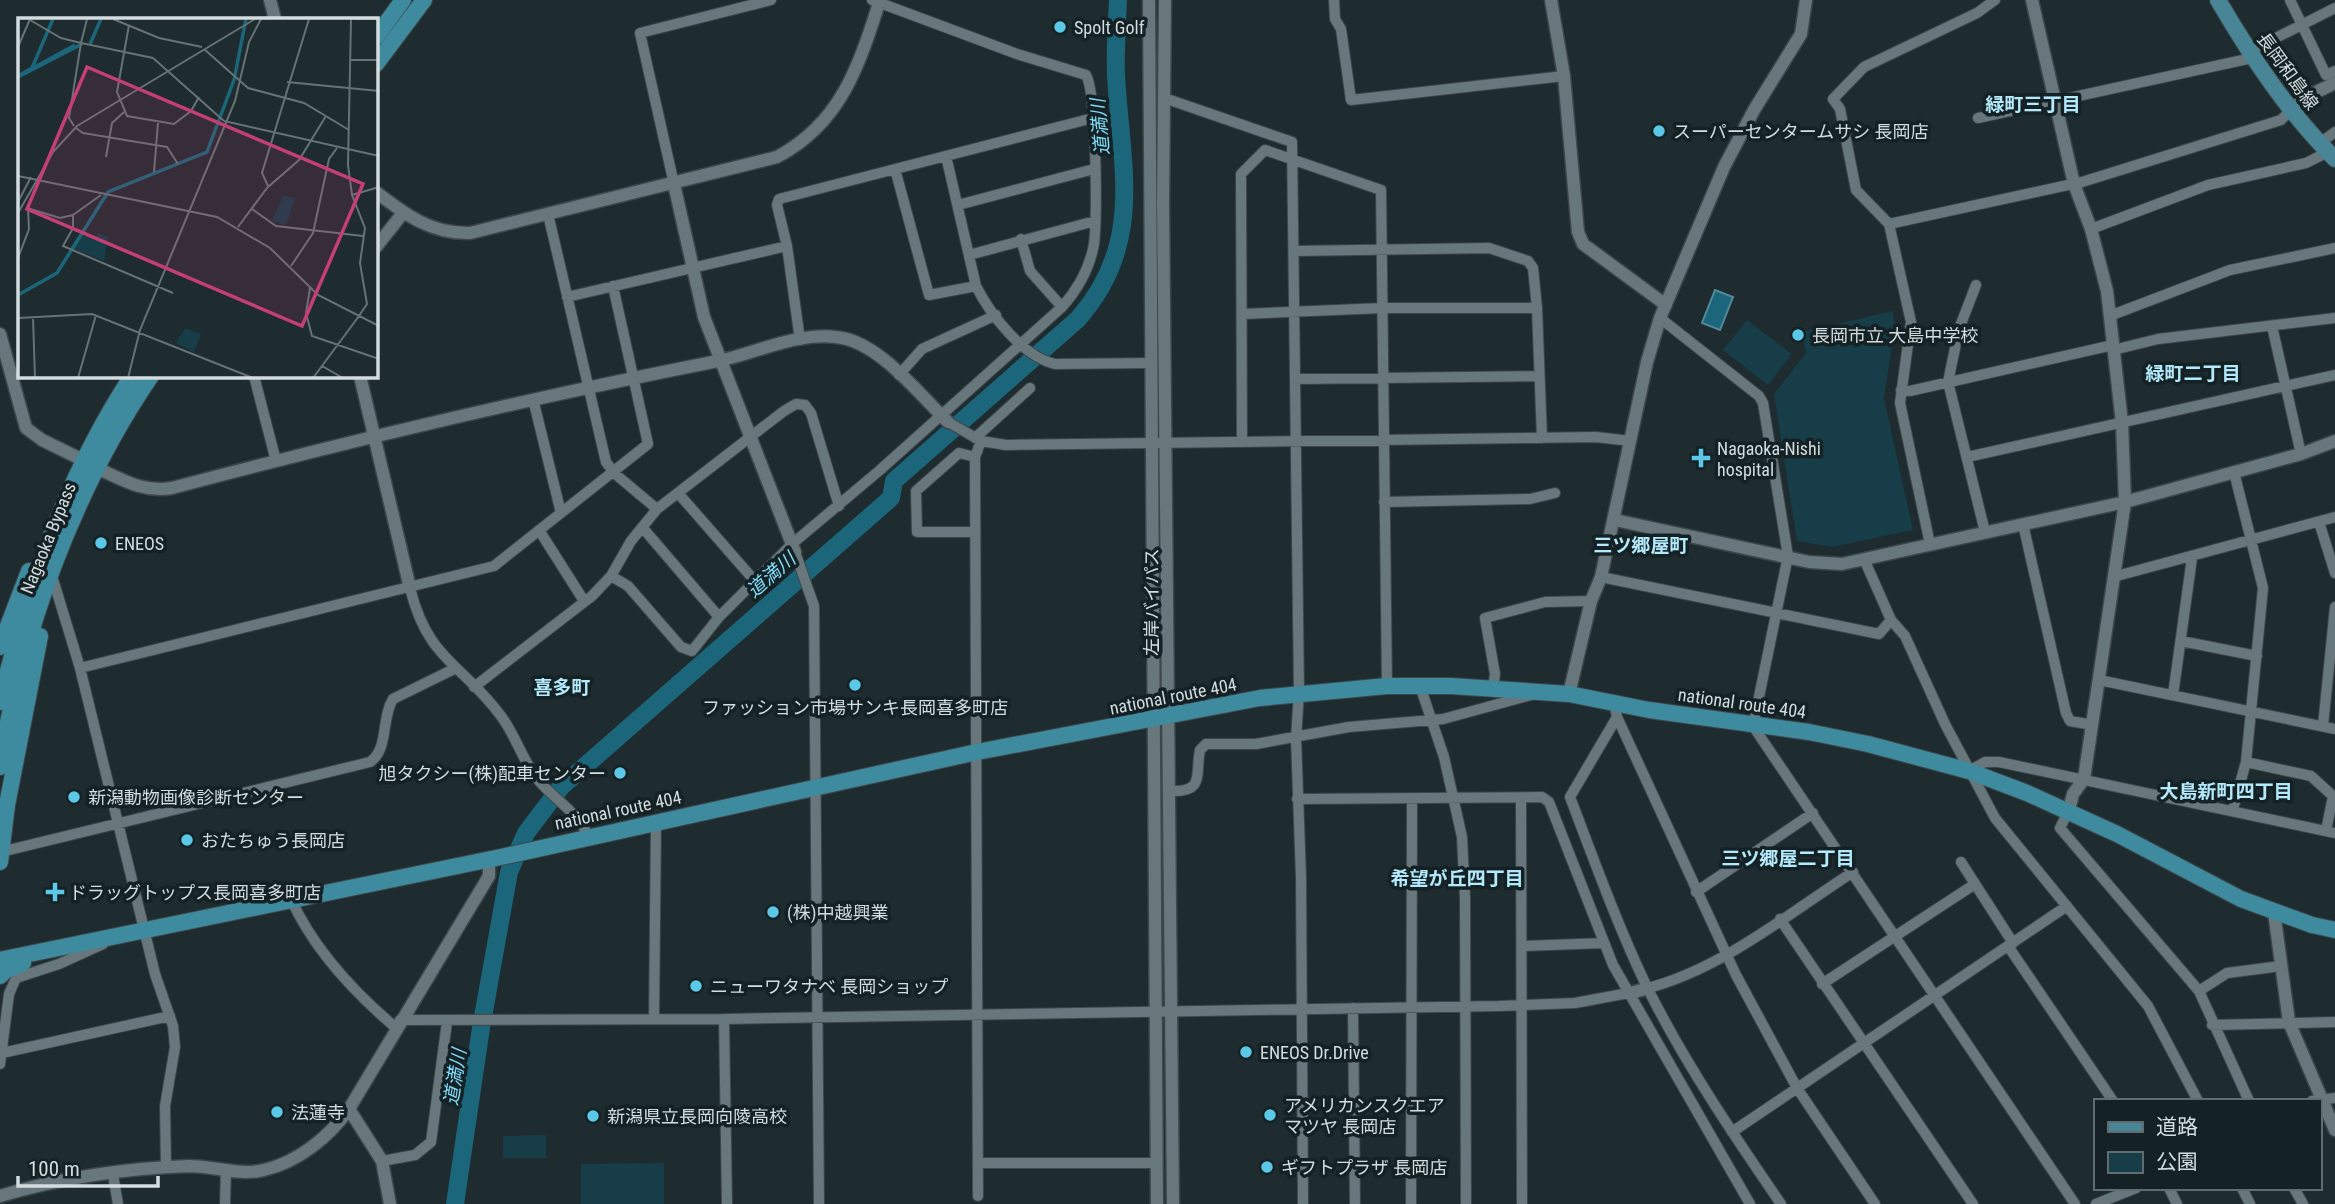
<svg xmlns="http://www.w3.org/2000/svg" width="2335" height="1204" font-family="'Roboto Condensed','Noto Sans JP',sans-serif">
  <rect width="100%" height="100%" fill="#1e2b2f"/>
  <path fill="#173d48" d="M1893,311L1895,326L1884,398L1913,530L1832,547L1797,541L1774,394L1806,353L1801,332Z
    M1747,320L1792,354L1768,385L1723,350Z
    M546,1135V1158H503V1136Z
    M664,1163V1204H581V1164Z"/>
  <path fill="#1b667a" stroke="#528998" stroke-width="2" d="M1715,290L1733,297L1720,330L1702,323Z"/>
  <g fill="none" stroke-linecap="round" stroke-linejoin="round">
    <path stroke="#1b667a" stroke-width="18" d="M455,1204L481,1028L509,872L526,833L561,787L891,498L894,481L1078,319C1145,243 1121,166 1116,75C1115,50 1117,25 1118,0"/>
    <g stroke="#3c474b" stroke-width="12">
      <path id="minor" d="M1334,0L1335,19L1341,29L1351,100L1564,76
        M2290,0L2326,75L2335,71
        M2248,52L2335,8
        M1170,100L1292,142L1299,693L1296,738L1301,877L1303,1204
        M1978,118L2252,58
        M2320,143L2335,132
        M946,156L976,286
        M895,169L929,295L976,286C990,314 1023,357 1055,364L1151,363
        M674,184L640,33L771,0
        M958,205L1094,169
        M548,214L606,462L614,473L657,509
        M1889,224L2082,182L2281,120L2291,110
        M2091,229L2208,185L2306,163L2328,152
        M1021,239L1030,271L1062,307
        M1294,251L1489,248L1528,261L1533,268L1537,308L1542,438
        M969,255L1095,221
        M1976,285L1959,329L1948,382L1985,532
        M567,297L787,246
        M1243,314L1383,308H1537
        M2112,315L2230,270L2335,248
        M1660,318L1759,396L1763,403L1788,556L1753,726L2075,1204
        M2272,326L2301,454
        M800,340L787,246L777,205L779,199L1093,118
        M2113,350L2158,339L2335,318
        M899,375L922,349L996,315
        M254,376L276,461
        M1295,379L1539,376
        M1901,390L1910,391L2113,345
        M533,399L561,513
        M948,422L981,441L1006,445L1596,437L1631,441
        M975,438L1030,388
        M1242,442L1241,174L1265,150L1381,190L1387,686
        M1967,457L2335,375
        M678,493L754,580
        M1384,502L1530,499L1555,493
        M2319,522L2335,573
        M2023,524L2066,713L2070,721L2093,725
        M642,527L719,617
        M539,530L584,601
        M975,532H917L916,491L959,453L975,457
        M1930,544L1900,403L1911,322L1889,224L1856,190L1840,109L1833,99L1864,67L1977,13L1995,0
        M795,552L814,606L819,1204
        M1864,559L1891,620L1905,636L1945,724L1995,818L2148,1006L2198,1101
        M52,576L80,668L155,974L173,1026L175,1047L165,1106L166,1167
        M611,576L628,586L681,647L692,651L719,617L792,544L880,470L1062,307C1078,289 1090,267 1094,244C1097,219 1097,94 1086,75L1017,54L872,0
        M1601,577L1879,634L1891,620
        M2113,577L2335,517
        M410,588C428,661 462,663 501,716C516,736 523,762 539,781C555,800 579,813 588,836
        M2181,641L2257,656
        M80,668L494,566L648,444L613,286
        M2099,680L2335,729
        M1420,686L1444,757L1462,837L1465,898L1466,1204
        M474,687L592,596L611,576L631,541L657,509L784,411L796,404L805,405L811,413L839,506
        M1493,688L1495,674L1485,618L1545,602L1591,601
        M2173,695L2192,558
        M1614,703L1617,717L1736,975L1797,1088L1875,1204
        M1617,717L1570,797C1594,860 1617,924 1646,985C1684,1062 1733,1134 1781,1204
        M2323,726L2335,607
        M2246,762L2311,776L2333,796L2326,831
        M1969,771L1985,762H1999L2335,833
        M1171,791C1205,792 1195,775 1200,750L1206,744H1256L1349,727L1443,719L1531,695
        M1521,798L1522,1204
        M1297,799L1542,797L1549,802L1613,965L1750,1204
        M2233,809L2246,762L2263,588L2234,472
        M2069,810L2060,828L2199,991L2249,1101
        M1,852L370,762C389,749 381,718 393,699L454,669
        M1961,862L2013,943
        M1696,892L1813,813
        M291,899C313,948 355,993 395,1027
        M1780,919L1973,1204
        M1522,946L1604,943
        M2008,946L2113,1101
        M1822,984L1975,884
        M1644,989C1719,971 1788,914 1853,872
        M2199,991L2227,973L2281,966
        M1353,1008L1355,1204
        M654,1018L656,822
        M724,1019L727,1204
        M400,1020L724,1019L1499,1006L1575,1003L1634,992
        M2212,1025L2335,1022
        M2,1053L170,1016
        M0,1064L9,994L16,978L59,964L103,944
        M2312,1101L2335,1098
        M1732,1132L2067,906
        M382,1161L415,1155L431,1142L447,1022
        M979,1163H1157
        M113,1175L118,1204
        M2169,1188L2177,1204
        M2242,1188L2250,1204
        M2294,1188L2303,1204
        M978,1196L975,457L981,441
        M225,1204L226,1169
        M1411,1204L1412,799
        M2096,1204L2136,1188"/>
    </g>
    <g stroke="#3c474b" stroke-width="15">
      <path id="tertiary" d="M270,0L275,19
        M1149,0L1157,1204
        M1165,0L1163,203L1173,1204
        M1551,0L1564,76L1578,232L1583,244L1666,305
        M2032,0L2074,184L2091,229L2107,291L2122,423L2125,502L2084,779L2073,794L2069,810
        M2291,110L2306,97L2335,83
        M674,184L704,317L795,552
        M376,192C406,215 431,234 470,233L777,157C841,123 859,66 880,0
        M376,247L403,213
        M0,334L26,428L42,440L85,461
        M360,376L410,588
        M97,468C123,480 143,493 172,488C353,440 535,397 718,361C757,353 801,330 842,338C881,345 920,395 948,422
        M1615,520L1809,562L1842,564L2125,502L2301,454L2335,441
        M1569,694L1591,601L1601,577L1647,362L1660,318L1724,167L1754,110L1801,34L1806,0
        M2274,912L2289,1022L2335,1130
        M1634,992L1642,990
        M0,1196C59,1178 128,1168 189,1166C214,1166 240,1176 264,1170C298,1162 329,1137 349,1109
        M390,1204L382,1161L349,1109L489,876V858"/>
    </g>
    <g stroke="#3c474b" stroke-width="18">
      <path id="primary" d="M2218,0C2252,58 2288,112 2335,159"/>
    </g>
    <g stroke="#3c474b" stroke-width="18">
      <path id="trunk" d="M376,37L403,0
        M376,64L424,0
        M0,647L29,571
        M0,702C28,588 67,475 132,376
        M0,767C20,635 75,487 151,376
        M0,862L7,805L40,636
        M0,960L501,857L977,752L1260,698L1387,686H1451L1569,694L1649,710L1809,732L1868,744L1969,771L2027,793L2117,834L2241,899L2312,925L2335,930
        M0,976L6,970L23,963"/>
    </g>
    <use href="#minor" stroke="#68777c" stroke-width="10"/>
    <use href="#tertiary" stroke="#68777c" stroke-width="12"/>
    <use href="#primary" stroke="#488596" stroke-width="16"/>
    <use href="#trunk" stroke="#3e8a9e" stroke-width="16"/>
  </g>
  <g fill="#5bc8e7" stroke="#142125" stroke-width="2.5">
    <circle cx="1060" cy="27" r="7"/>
    <circle cx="1659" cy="131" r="7"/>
    <circle cx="1798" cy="335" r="7"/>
    <path d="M1697.5 447.5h7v7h7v7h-7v7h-7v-7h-7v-7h7z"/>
    <circle cx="101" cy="543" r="7"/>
    <circle cx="855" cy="685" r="7"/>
    <circle cx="620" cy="773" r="7"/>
    <circle cx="74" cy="797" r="7"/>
    <circle cx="187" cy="840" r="7"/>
    <path d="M51.5 881.5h7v7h7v7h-7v7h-7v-7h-7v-7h7z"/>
    <circle cx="773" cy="912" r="7"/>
    <circle cx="696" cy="986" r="7"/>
    <circle cx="1246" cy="1052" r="7"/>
    <circle cx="277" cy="1112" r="7"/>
    <circle cx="1270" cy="1115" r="7"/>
    <circle cx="593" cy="1116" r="7"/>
    <circle cx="1267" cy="1167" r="7"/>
  </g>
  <g text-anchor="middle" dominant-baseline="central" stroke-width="7" stroke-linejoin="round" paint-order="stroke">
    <g font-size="18" fill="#d3dcde" stroke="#142125" text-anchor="start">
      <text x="1074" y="27">Spolt Golf</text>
      <text x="1673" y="131">スーパーセンタームサシ 長岡店</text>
      <text x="1812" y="335">長岡市立 大島中学校</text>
      <text x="1717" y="448">Nagaoka-Nishi<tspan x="1717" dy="21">hospital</tspan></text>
      <text x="115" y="543">ENEOS</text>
      <text x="855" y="707" text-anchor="middle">ファッション市場サンキ長岡喜多町店</text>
      <text x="606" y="773" text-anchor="end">旭タクシー(株)配車センター</text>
      <text x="88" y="797">新潟動物画像診断センター</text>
      <text x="201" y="840">おたちゅう長岡店</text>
      <text x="69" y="892">ドラッグトップス長岡喜多町店</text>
      <text x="787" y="912">(株)中越興業</text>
      <text x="710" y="986">ニューワタナベ 長岡ショップ</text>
      <text x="1260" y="1052">ENEOS Dr.Drive</text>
      <text x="1284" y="1105">アメリカンスクエア<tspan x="1284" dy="21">マツヤ 長岡店</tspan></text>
      <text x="291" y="1112">法蓮寺</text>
      <text x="607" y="1116">新潟県立長岡向陵高校</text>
      <text x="1281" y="1167">ギフトプラザ 長岡店</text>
    </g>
    <g font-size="18" fill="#d3dcde" stroke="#142125">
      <text transform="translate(2288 71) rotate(54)">長岡和島線</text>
      <text transform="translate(48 538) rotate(-68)">Nagaoka Bypass</text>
      <text transform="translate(1151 602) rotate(-90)">左岸バイパス</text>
      <text transform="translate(1173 696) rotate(-11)">national route 404</text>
      <text transform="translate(1742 703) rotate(8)">national route 404</text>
      <text transform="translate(618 810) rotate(-12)">national route 404</text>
    </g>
    <g font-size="19" font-weight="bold" fill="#b3e9fa" stroke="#142125">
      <text x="2033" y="104">緑町三丁目</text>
      <text x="2193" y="373">緑町二丁目</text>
      <text x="1641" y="545">三ツ郷屋町</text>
      <text x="562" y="687">喜多町</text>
      <text x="2226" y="791">大島新町四丁目</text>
      <text x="1788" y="858">三ツ郷屋二丁目</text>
      <text x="1457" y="878">希望が丘四丁目</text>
    </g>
    <g font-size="19" font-style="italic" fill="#82ddf8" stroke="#142125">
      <text transform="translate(1100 127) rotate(-95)">道満川</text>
      <text transform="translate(771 575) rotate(-41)">道満川</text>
      <text transform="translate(455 1077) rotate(-81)">道満川</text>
    </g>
  </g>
  <g transform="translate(18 18)">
    <rect width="360" height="360" fill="#1e2b2f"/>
    <path d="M265,178L277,180L268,207L254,203ZM80,215L90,219L86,243L54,230L63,217L84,224L77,221ZM167,310L183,316L176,334L158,325Z" fill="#173d48"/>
    <path fill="none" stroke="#1b667a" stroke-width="3.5" d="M72,26L83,1M15,50L57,27M0,58L14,50L35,1M0,59L64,26M0,277L39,255L90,174L189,134L216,62L228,1"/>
    <path fill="none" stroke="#667275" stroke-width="2" d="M69,1L63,25L135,40L206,103M95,1L141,20L184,29M333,1L330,147L334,177L347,210L342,245L349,286L341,298M336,1H361M12,2L43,20L63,25L51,100L56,108M111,7L99,74L109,98L156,106L173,93L181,79M0,29L12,1M186,31L230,70L286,85L331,112M333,42H361M269,64L361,73M206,103L361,138M58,110L65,115L149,129L160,146M88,139L94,105L106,94M136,154L140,105M0,158L199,199L252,230L300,277L361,308M250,168L244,155L291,1M83,177L55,197V210L45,228L155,275M334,177L361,169M0,184L13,159M9,190L42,200L55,197M234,191L258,208L345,218M0,195L35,134L59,108L237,1M220,209L249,170L281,142L308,98M0,240L11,211L10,190M273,248L295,215L311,141L319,130M292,270L288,295L294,318L361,341M15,299L17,360M0,300L74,296L235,360M304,348L325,360M60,360L78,297M110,360L122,312L217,83L231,24L243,1M295,360L341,298"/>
    <path fill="#c53f75" fill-opacity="0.15" stroke="#c53f75" stroke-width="3.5" d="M69,49L345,166L284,308L9,191Z"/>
    <rect width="360" height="360" fill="none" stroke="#d3dcde" stroke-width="3.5"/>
  </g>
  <rect x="2094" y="1099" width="228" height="91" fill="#142125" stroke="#606c6f" stroke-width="2"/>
  <rect x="2108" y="1122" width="35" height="10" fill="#488596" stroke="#606c6f" stroke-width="2"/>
  <text x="2156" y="1134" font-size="21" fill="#d3dcde">道路</text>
  <rect x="2108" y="1152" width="35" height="21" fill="#173d48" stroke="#606c6f" stroke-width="2"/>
  <text x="2156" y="1169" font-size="21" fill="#d3dcde">公園</text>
  <path d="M18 1176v10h140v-10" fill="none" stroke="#d3dcde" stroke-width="3.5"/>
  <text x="28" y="1176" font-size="21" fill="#d3dcde" stroke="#142125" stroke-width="5" paint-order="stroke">100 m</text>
</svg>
